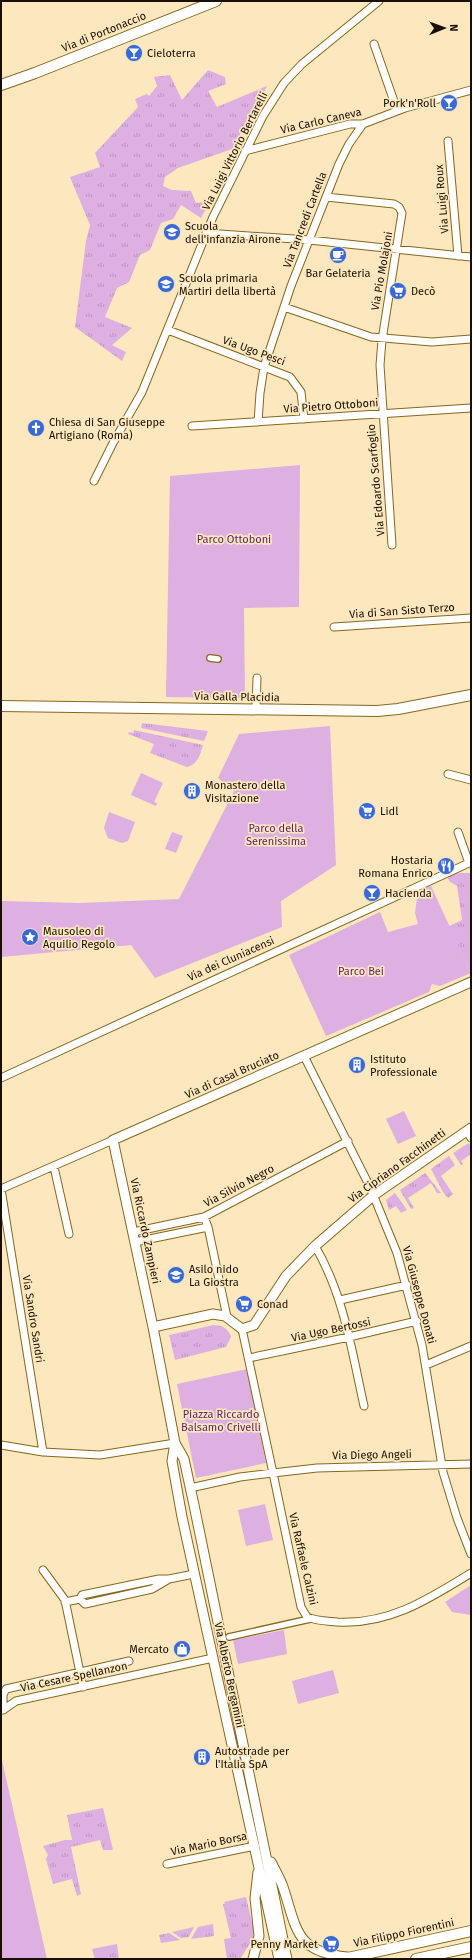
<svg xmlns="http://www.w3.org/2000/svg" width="472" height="1960" font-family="'Fira Sans',sans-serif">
  <defs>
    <pattern id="grass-tufts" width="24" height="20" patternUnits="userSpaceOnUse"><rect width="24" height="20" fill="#deafe1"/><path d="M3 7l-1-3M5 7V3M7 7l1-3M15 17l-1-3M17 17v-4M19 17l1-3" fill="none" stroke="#be95bf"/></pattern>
  </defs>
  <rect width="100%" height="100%" fill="#fce7be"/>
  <path fill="url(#grass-tufts)" d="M208,70L225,77L226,84L208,91L217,107L267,86L232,149L178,168L165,177L163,186L172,190L191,191L196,203L210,201L201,218L181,205L173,219L161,223L150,250L140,255L129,282L117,288L105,317L132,328L112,345L126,352L122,361L75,327L86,241L90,225L70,177L100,167L95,153L138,107L135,99L147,94L149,96L157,86L154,77L170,75L182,100Z
    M142,723L208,731L204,741L141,728Z
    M134,730L203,745C200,755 198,764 187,767L150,753L154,744L128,734L129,732L133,733Z
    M453,873H471V973L449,926L462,920L457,886L449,881L447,876Z
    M469,1143L471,1147V1154L461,1161L463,1164L461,1165L453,1153Z
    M449,1156L455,1165L441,1176L453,1194L448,1198L443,1192L431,1169Z
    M425,1173L441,1193H437L431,1183L408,1198L414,1208L411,1209L400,1190Z
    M395,1193L407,1210L401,1213L396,1206L389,1210L386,1200Z
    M214,1325C223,1326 228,1328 231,1337L226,1347L175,1360L169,1335Z
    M103,1808L113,1850H103L100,1840L71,1847L81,1894L77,1896L72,1879L53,1884L46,1859L48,1855L43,1846L65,1840H72L67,1815Z
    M246,1897L253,1927V1939L240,1959H227L224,1939L231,1938L223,1904H225L224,1902Z
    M213,1924L214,1936L191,1939L198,1927Z
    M194,1927L189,1937L181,1938L172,1932Z
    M169,1933L180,1940L161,1943L159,1935Z
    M117,1944L119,1959H95L92,1949Z"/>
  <path fill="#deafe1" d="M300,465L299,607L244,608L245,698L166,697L170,476Z
    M330,726L336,865L281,901L282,927L155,978L131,945L1,957V901L80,903L179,899L234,791L218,778L239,734Z
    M141,773L163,783L154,802L157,803L156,806L131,795Z
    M109,812L135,822L128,841L122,843L108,838L104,828Z
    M172,832L183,836L176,853L165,849Z
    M431,886L471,973L440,986L432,984L429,992L326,1036L289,955L380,912L388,932L418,924L415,913L418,891Z
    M404,1111L416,1136L398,1144L386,1119Z
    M247,1369L266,1463L196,1478L177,1384Z
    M265,1504L273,1540L246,1546L238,1510Z
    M471,1585V1615L452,1612L445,1602Z
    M284,1630L287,1654L238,1664L233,1640Z
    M333,1670L339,1693L298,1704L292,1681Z
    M1,1756L47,1959H1Z"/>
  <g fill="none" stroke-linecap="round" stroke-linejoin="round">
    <g stroke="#87671c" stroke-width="8">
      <path id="pedestrian" d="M210,658L218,659
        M229,1637L310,1619"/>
    </g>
    <g stroke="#87671c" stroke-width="9">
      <path id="minor" d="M374,44L397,110
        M448,141L458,256
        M245,151L350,124H363L405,108L471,90
        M326,197L394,204L399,207L402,213L382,340L380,365L392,545
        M206,233L309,240L471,257
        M284,307L371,337L432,342L471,339
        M168,330L290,377L301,392L304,419
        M258,422L260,393L264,367L291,286L339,164L349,144L363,124
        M192,426L471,408
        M94,481L113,443L142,392L213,217L263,116L284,83L302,64L379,1
        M334,627L471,618
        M256,709L257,678
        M448,774L471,780
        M458,832L469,863
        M304,1056L370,1187L397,1253L422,1345L443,1472L457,1518L471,1554
        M1,1078L471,862
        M467,1131L471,1138
        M54,1167L69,1234
        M204,1217L208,1227L227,1317
        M133,1232L204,1217L348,1141
        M135,1242L208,1227
        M315,1246C344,1295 352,1352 364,1406
        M340,1300L407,1285
        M249,1358L349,1337L417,1321
        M426,1365L471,1346
        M1,1445L43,1452L100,1455L175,1443
        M43,1452L1,1189L113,1140
        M471,1464L317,1468L273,1473L301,1607L307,1617C316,1621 327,1621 337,1622C389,1625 429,1599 471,1573
        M190,1488L240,1477L273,1473L242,1329
        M43,1570L65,1600L83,1687
        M80,1599L85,1604L152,1589L169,1579
        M65,1602L80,1599L82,1595L159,1579H169L194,1574
        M3,1710L16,1701L213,1658
        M3,1710V1695L6,1689L129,1661
        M167,1864L255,1846"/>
    </g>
    <g stroke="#87671c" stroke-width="11">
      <path id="tertiary" d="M153,1327L213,1314L225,1316L242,1329L254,1325L286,1276L315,1246L374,1195L471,1128
        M175,1443L172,1461L182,1517L279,1959
        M271,1862C275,1870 280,1878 283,1887C297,1929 295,1952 347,1957
        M253,1959L259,1936L255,1898L258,1872
        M287,1959L194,1505L184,1459L175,1443L153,1327L113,1140L471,982"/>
    </g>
    <g stroke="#87671c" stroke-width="12">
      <path id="secondary" d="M1,85L35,73L216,1
        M1,706L377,711L398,709L471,695
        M343,1959L471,1931
        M416,1959L471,1947"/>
    </g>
    <use href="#pedestrian" stroke="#fff" stroke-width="5.5"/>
    <use href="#minor" stroke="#fff" stroke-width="7"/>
    <use href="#tertiary" stroke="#fff" stroke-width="9"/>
    <use href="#secondary" stroke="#fff" stroke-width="10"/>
  </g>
  <defs>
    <g id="bar-disc" transform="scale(0.9)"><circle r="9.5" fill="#3968d8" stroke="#fce7be"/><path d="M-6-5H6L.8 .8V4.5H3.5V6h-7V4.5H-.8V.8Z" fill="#fff"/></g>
    <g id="school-disc" transform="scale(0.9)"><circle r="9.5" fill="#3968d8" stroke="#fce7be"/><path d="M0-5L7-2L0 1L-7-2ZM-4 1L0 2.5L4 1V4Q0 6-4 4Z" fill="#fff"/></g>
    <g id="cafe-disc" transform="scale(0.9)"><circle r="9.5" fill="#3968d8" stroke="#fce7be"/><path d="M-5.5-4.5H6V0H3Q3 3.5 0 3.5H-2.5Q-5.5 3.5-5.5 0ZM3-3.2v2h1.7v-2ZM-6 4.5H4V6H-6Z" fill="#fff"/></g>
    <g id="supermarket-disc" transform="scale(0.9)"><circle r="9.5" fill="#3968d8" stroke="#fce7be"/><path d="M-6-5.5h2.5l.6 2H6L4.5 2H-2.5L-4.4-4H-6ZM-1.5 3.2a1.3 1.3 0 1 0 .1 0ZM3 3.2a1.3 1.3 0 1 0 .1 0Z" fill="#fff"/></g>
    <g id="church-disc" transform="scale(0.9)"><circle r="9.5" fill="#3968d8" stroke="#fce7be"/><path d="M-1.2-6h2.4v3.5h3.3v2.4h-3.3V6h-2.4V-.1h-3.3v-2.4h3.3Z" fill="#fff"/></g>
    <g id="building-disc" transform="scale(0.9)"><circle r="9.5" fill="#3968d8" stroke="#fce7be"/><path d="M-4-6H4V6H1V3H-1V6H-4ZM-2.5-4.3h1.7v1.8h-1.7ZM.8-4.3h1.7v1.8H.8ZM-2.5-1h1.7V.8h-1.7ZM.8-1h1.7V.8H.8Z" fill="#fff"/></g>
    <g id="restaurant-disc" transform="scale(0.9)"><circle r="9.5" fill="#3968d8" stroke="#fce7be"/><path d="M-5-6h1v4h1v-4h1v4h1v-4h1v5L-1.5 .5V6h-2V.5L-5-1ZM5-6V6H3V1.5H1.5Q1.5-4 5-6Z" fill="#fff"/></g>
    <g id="sight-disc" transform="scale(0.9)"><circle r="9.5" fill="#3968d8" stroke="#fce7be"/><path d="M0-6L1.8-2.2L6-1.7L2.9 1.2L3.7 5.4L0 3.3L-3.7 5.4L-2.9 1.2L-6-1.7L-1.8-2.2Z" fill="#fff"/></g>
    <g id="shop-disc" transform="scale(0.9)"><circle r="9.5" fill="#3968d8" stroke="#fce7be"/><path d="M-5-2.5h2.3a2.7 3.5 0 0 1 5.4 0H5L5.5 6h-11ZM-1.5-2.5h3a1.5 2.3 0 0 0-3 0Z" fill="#fff"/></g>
  </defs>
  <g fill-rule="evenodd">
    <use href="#bar-disc" x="134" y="53"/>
    <use href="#bar-disc" x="449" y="103"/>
    <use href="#school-disc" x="172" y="232"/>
    <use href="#cafe-disc" x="338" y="255"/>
    <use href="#school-disc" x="166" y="284"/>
    <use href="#supermarket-disc" x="398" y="291"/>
    <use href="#church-disc" x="36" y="428"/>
    <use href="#building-disc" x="192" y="791"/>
    <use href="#supermarket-disc" x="367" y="811"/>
    <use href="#restaurant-disc" x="446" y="866"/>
    <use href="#bar-disc" x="372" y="893"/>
    <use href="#sight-disc" x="30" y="937"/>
    <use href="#building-disc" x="357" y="1065"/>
    <use href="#school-disc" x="176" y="1275"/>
    <use href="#supermarket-disc" x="244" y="1304"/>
    <use href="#shop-disc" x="182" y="1649"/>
    <use href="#building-disc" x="202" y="1757"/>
    <use href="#supermarket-disc" x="331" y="1944"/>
  </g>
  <g text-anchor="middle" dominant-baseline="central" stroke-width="3.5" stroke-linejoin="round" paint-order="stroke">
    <g font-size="11" fill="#190f00" stroke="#fce7be">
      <text transform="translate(104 32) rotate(-22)">Via di Portonaccio</text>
      <text transform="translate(321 121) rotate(-13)">Via Carlo Caneva</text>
      <text transform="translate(235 151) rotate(-63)">Via Luigi Vittorio Bertarelli</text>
      <text transform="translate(442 199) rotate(-95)">Via Luigi Roux</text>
      <text transform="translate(305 220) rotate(-69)">Via Tancredi Cartella</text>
      <text transform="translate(382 271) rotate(-80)">Via Pio Molajoni</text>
      <text transform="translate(254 351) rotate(20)">Via Ugo Pesci</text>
      <text transform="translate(331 406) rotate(-4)">Via Pietro Ottoboni</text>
      <text transform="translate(376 480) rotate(-95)">Via Edoardo Scarfoglio</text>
      <text transform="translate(402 611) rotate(-4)">Via di San Sisto Terzo</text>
      <text transform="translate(237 697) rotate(1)">Via Galla Placidia</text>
      <text transform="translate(231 959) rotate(-24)">Via dei Cluniacensi</text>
      <text transform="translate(232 1075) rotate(-24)">Via di Casal Bruciato</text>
      <text transform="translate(397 1166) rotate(-36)">Via Cipriano Facchinetti</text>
      <text transform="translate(239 1186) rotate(-28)">Via Silvio Negro</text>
      <text transform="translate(145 1231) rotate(78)">Via Riccardo Zampieri</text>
      <text transform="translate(419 1295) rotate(75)">Via Giuseppe Donati</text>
      <text transform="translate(33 1319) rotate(81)">Via Sandro Sandri</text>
      <text transform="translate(331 1330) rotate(-12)">Via Ugo Bertossi</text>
      <text transform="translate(372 1455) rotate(-1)">Via Diego Angeli</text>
      <text transform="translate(303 1559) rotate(77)">Via Raffaele Calzini</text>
      <text transform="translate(229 1675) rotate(78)">Via Alberto Bergamini</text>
      <text transform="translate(74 1677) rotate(-12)">Via Cesare Spellanzon</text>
      <text transform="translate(209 1844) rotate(-12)">Via Mario Borsa</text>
      <text transform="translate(404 1933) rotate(-12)">Via Filippo Fiorentini</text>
    </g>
    <g font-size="11" fill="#190f00" stroke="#fce7be" text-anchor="start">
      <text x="147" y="53">Cieloterra</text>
      <text x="436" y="103" text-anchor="end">Pork'n'Roll</text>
      <text x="185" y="226">Scuola<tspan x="185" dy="13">dell'infanzia Airone</tspan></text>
      <text x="338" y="273" text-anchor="middle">Bar Gelateria</text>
      <text x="179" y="278">Scuola primaria<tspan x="179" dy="13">Martiri della libertà</tspan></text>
      <text x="411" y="291">Decò</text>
      <text x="49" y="422">Chiesa di San Giuseppe<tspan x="49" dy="13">Artigiano (Roma)</tspan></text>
      <text x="205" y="785">Monastero della<tspan x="205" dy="13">Visitazione</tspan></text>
      <text x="380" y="811">Lidl</text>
      <text x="433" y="860" text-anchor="end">Hostaria<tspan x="433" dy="13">Romana Enrico</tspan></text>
      <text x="385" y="893">Hacienda</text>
      <text x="43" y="931">Mausoleo di<tspan x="43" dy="13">Aquilio Regolo</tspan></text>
      <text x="370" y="1059">Istituto<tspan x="370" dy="13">Professionale</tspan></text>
      <text x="189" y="1269">Asilo nido<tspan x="189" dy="13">La Giostra</tspan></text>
      <text x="257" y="1304">Conad</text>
      <text x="169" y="1649" text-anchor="end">Mercato</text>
      <text x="215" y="1751">Autostrade per<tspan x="215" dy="13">l'Italia SpA</tspan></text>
      <text x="318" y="1944" text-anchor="end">Penny Market</text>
    </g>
    <g font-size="11" fill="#65236c" stroke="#fce7be">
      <text x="234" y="539">Parco Ottoboni</text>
      <text x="276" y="828">Parco della<tspan x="276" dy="13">Serenissima</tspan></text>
      <text x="361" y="971">Parco Bei</text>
      <text x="221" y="1414">Piazza Riccardo<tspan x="221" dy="13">Balsamo Crivelli</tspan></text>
    </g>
  </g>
  <rect width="472" height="1960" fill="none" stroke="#190f00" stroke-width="4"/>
  <g transform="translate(444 28) rotate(89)" stroke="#fce7be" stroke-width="3" paint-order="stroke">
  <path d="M0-3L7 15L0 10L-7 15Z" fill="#190f00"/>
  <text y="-6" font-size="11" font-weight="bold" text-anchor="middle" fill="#190f00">N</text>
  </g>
</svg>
